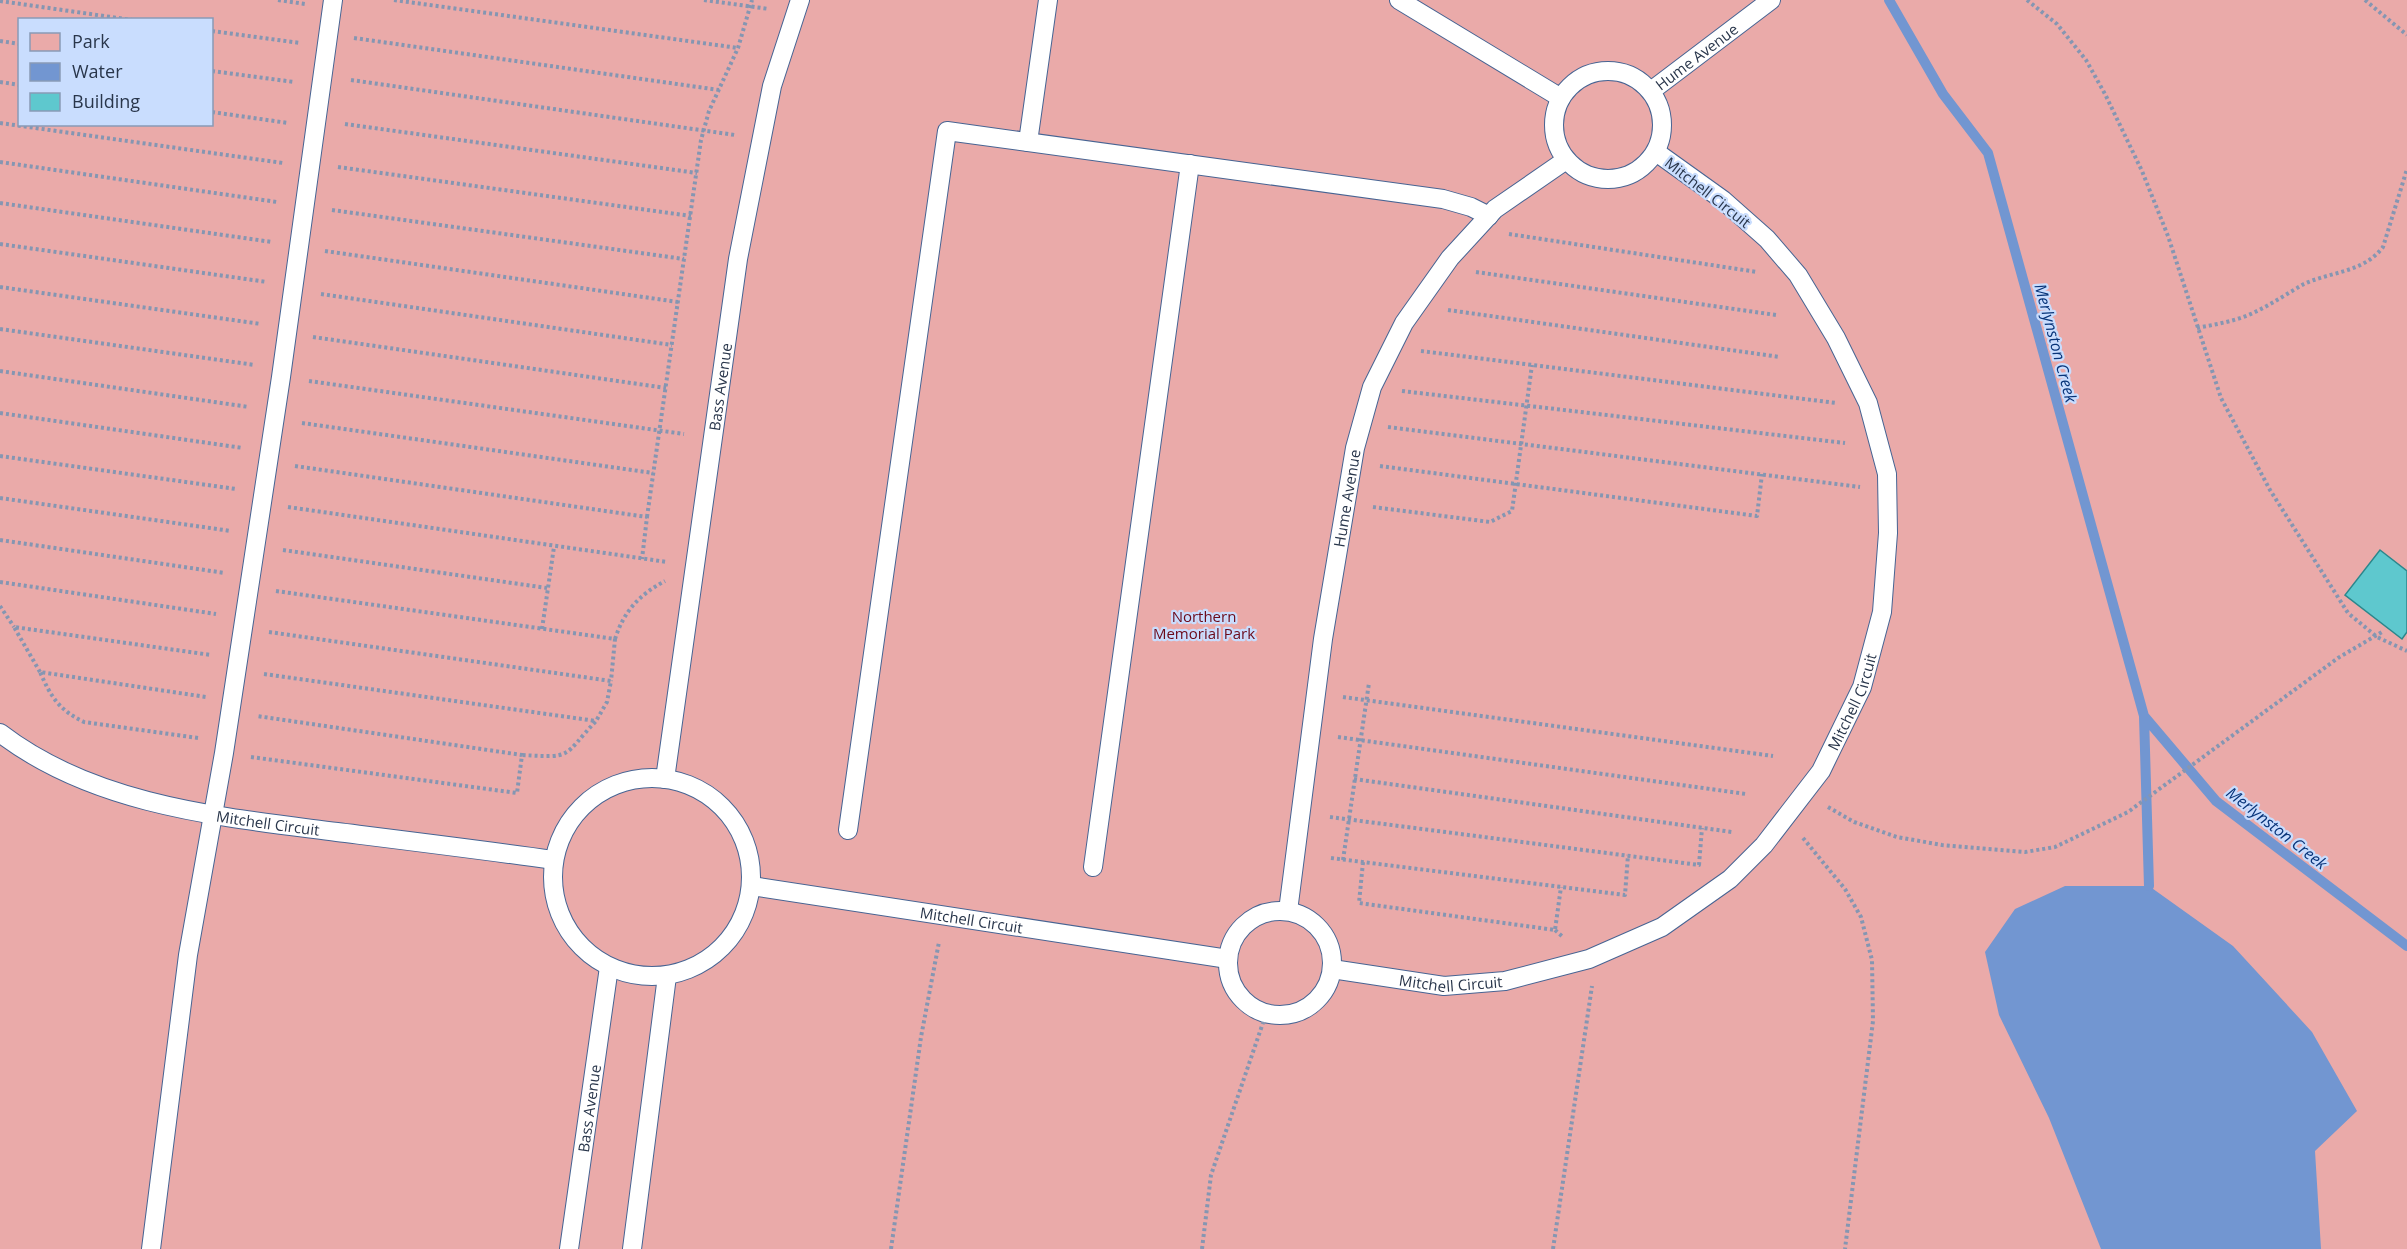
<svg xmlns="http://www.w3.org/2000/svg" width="2407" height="1249" font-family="'Open Sans',sans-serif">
  <rect width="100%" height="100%" fill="#c9ddfe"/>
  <path fill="#eaaaa9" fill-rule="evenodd" d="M0,0H2407V1249H0ZM20,20H212V124H20Z"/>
  <path fill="#7296d1" d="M2065,886H2149L2233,946L2312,1032L2357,1111L2315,1151L2321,1249H2101L2049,1118L1999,1015L1985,952L2015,909Z"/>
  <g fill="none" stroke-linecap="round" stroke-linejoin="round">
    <path stroke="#7296d1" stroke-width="10" d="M1889,0L1943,94L1988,153L2144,716L2149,886
      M2144,716L2216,801L2407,946"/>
  </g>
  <path fill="#5ec8ce" stroke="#2b878c" stroke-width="1.5" d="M2380,550L2407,571V632L2402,639L2345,595Z"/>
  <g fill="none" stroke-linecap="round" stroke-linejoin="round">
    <g stroke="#476493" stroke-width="20">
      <g id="lane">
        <path d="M1399,0L1561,98"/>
        <circle cx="1608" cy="125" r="54"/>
        <path id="s1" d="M1651,91L1771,0"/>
        <path d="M1028,142L1048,0"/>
        <path id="s2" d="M0,733C95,806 222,817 337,832C409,841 482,850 554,860"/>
        <circle cx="652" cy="877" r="99"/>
        <path id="s3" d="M665,779L738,259L772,86L800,0"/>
        <path d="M848,830L947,131L1443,199L1471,207L1489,216"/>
        <path d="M1093,867L1190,164"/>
        <path id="s4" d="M752,886L1228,959"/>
        <path id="s5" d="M1288,911L1323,639L1355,448L1372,387L1404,323L1450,258L1495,209L1566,160"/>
        <circle cx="1280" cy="963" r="52"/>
        <path id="s6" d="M1332,969L1444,986L1505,981L1589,959L1662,927L1730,879L1764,845L1821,771L1862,687L1882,612L1888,533L1887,474L1868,403L1836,338L1798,275L1767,239L1723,200L1656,152"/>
        <path d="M151,1249L188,955L224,753L281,377L333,0"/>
        <path id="s7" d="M569,1249L609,967"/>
        <path d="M632,1249L667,976"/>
      </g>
    </g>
    <path stroke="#8596b2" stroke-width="4" stroke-dasharray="3 3" stroke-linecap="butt" d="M278,0L305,4
      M394,0L738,48
      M704,0L769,9
      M2027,0L2057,24L2086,60L2105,94L2142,171L2168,236L2221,398L2270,490L2348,613L2377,637L2407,651
      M2365,0L2407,35
      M0,1L132,20
      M212,31L300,43
      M354,38L719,90
      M0,41L20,44
      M212,71L294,82
      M351,80L735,135
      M0,82L20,85
      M212,112L288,123
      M0,123L283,163
      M345,124L697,173
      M0,162L277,202
      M338,167L691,216
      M0,203L272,242
      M332,210L684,259
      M1509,234L1757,272
      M0,244L267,282
      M325,251L678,302
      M1476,272L1776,315
      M0,287L261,324
      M321,294L672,345
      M1448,310L1780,357
      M2197,328C2217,324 2237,321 2255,312C2272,304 2288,293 2304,284C2332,271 2363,273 2383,247L2407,169
      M0,329L255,365
      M313,337L666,388
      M1421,351L1836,403
      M0,371L249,407
      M309,381L684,434
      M1402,391L1845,443
      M0,413L243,448
      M302,423L653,473
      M1388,427L1860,487
      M0,456L236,489
      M295,466L647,517L642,559
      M1380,466L1757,516L1762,474
      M0,498L231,531
      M288,507L667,562
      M1373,507L1490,522L1512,511L1532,365
      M647,517L701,140L709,111L738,48L752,0
      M0,540L225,573
      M283,550L547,588
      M0,582L216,614
      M276,591L615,639L611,681
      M0,606L14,627
      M542,629L554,547
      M269,632L611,681L607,702L596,721
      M615,639C624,611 639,595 665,581
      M40,672L14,627L211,655
      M264,674L596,721C562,757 574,758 522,755
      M1343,697L1773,756
      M1338,737L1746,794
      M198,738L84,722C59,710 51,697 40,672L206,697
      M251,757L517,793L522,755L257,716
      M1354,779L1732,832
      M1828,807L1854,822L1897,837L1942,845L2025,852L2055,847L2128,812L2338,658L2382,632
      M1330,817L1699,865L1702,828
      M1803,838L1845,889L1861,917L1872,960L1873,1021L1845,1249
      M1331,858L1625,895L1628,855
      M1343,860L1369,683
      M1363,862L1359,903L1555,930L1561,887
      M1555,930L1563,937
      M891,1249L921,1037L939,942
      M1202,1249L1211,1175L1266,1014
      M1553,1249L1592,986"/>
    <use href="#lane" stroke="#fff" stroke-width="18"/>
  </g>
  <g text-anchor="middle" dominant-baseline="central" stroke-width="4.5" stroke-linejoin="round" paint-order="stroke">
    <g font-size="15" fill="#29364b" stroke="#c9ddfe">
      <text stroke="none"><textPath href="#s1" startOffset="57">Hume Avenue</textPath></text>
      <text transform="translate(1708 192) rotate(38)">Mitchell Circuit</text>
      <text stroke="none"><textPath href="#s3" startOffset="396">Bass Avenue</textPath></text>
      <text stroke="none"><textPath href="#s5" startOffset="417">Hume Avenue</textPath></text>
      <text stroke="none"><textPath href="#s6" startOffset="642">Mitchell Circuit</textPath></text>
      <text stroke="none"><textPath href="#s2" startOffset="286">Mitchell Circuit</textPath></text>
      <text stroke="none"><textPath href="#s4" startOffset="222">Mitchell Circuit</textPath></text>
      <text stroke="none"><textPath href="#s6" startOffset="120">Mitchell Circuit</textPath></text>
      <text stroke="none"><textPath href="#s7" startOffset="142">Bass Avenue</textPath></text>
    </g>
    <g font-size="15" fill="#6b0a1a" stroke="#c9ddfe">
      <text x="1204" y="616">Northern<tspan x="1204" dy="17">Memorial Park</tspan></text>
    </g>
    <g font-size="16" font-style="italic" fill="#083479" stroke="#c9ddfe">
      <text transform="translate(2056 343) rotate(75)">Merlynston Creek</text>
      <text transform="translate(2277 828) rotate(38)">Merlynston Creek</text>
    </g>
  </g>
  <rect x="18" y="18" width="195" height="108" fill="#c9ddfe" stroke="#899ab6" stroke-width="1.5"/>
  <rect x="30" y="33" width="30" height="18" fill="#eaaaa9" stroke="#899ab6" stroke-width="1.5"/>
  <text x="72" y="48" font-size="18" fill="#29364b">Park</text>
  <rect x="30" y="63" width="30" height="18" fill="#7296d1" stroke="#899ab6" stroke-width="1.5"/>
  <text x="72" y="78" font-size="18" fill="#29364b">Water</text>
  <rect x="30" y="93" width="30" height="18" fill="#5ec8ce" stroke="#899ab6" stroke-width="1.5"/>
  <text x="72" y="108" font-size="18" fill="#29364b">Building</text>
</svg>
